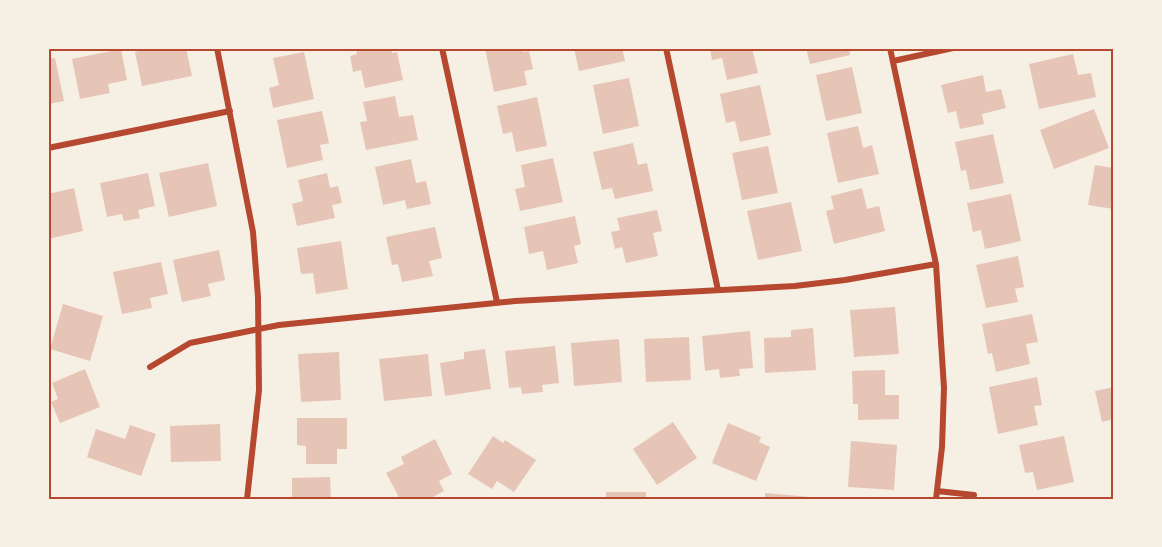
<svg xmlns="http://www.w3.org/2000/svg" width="1162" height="547" font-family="Mulish,sans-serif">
  <rect width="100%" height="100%" fill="#f6efe4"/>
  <path fill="#e6c5b7" d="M152,48H186L192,76L142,86L135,52Z
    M356,48H391L392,53L397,52L403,80L365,88L361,70L353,72L350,56L357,54Z
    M485,48H522L523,52L529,51L533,69L524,71L527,85L494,92Z
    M574,48H622L625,61L579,71Z
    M710,48H752L758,73L727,80L722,58L712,60Z
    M806,48H849L850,55L810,64Z
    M121,49L127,80L108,84L110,93L80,99L72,59Z
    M304,52L314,99L273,108L269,88L279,85L273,58Z
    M1073,54L1078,75L1091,73L1096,97L1039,109L1029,64Z
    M55,58L64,101L48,104V59Z
    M852,67L862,113L826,121L816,75Z
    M983,75L986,92L1001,89L1006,108L982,114L984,124L960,129L956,111L948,113L941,85Z
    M629,78L639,126L603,134L593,85Z
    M760,85L771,135L740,142L735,121L726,123L720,94Z
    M395,96L399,117L413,115L418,140L366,150L360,122L367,121L363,102Z
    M537,97L547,146L516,152L512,132L503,134L497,106Z
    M1094,109L1109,148L1054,169L1040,130Z
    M322,111L329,143L320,145L323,160L287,168L277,120Z
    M858,126L863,148L872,145L879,174L838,183L827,133Z
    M993,134L1004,183L970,190L966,170L961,171L955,142Z
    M633,143L638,165L647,163L653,191L615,199L612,188L602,190L593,152Z
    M768,146L778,193L742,200L732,153Z
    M553,158L563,202L520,211L515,189L525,187L521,165Z
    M411,159L416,183L426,181L431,204L407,209L405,200L383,205L375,167Z
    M208,163L217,206L169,217L159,173Z
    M1095,165L1114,168V209L1088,205Z
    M148,173L155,206L138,210L140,218L124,221L122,214L107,217L100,183Z
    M327,173L330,188L338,186L342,203L332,205L335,218L297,226L292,204L303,201L298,180Z
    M74,188L83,231L48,239V194Z
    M862,188L867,209L879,206L885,231L834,244L826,211L834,209L831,196Z
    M1011,194L1021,241L985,249L981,230L973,232L967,203Z
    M791,202L802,251L758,260L747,211Z
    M657,210L662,231L653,233L658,256L626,263L622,247L615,249L611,232L620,230L617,218Z
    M575,216L581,244L574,246L578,263L547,270L543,251L529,254L524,227Z
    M435,227L442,258L429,261L433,276L402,282L398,264L392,265L386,237Z
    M341,241L348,289L316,294L313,273L301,274L297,248Z
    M219,250L225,280L208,284L211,296L182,302L173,260Z
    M1018,256L1024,287L1015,289L1018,302L986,308L976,265Z
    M161,262L168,294L150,298L152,308L122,314L113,272Z
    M63,304L103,316L90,361L50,349Z
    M895,307L899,354L854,357L850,310Z
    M1032,314L1038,342L1026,344L1030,364L996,372L992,353L988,354L982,324Z
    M813,328L816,370L765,373L764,338L791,337V330Z
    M750,331L753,368L739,369L740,376L720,378L719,369L705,371L702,336Z
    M689,337L691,380L646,382L644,339Z
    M619,339L622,382L574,386L571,343Z
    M555,346L559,383L542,385L543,392L522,394L521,387L509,388L505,351Z
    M485,349L491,389L445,396L440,363L464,359V352Z
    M339,352L341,400L301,402L298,354Z
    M428,354L432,396L384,401L379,359Z
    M85,369L100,407L60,423L51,402L58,399L52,383Z
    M885,370V395H899V419L858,420V404H853L852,371Z
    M1037,377L1042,405L1034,406L1038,425L998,434L989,387Z
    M1114,387V419L1102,422L1095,391Z
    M297,418H347V449H337V464H306V446L297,445Z
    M673,422L697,458L657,485L633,449Z
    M728,423L761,437L759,442L770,447L756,481L712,463Z
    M220,424L221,461L171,462L170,426Z
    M130,425L156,434L141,476L87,457L96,429L125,439Z
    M493,436L503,443L505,440L536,460L514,492L497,481L492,489L468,474Z
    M1064,436L1074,482L1037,490L1033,472L1025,473L1019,445Z
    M435,439L452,474L439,481L444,491L429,499H400L386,473L404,464L401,457Z
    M851,441L897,445L894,490L848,487Z
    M330,477L331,499H292V478Z
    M606,492H646V499H606Z
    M765,493L811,497V499H765Z"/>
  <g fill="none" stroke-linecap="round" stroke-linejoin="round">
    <path stroke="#b5482f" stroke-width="6" d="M217,48L253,232L258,297L259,390L247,499
      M442,48L497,302
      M666,48L718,290
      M890,48L936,264L944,388L942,447L936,499
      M893,61L953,48
      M48,148L230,111
      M150,367L190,343L279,325L515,301L795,286L845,280L936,264
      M937,491L974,495"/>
  </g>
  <rect width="1162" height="547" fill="none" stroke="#f6efe4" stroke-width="99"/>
  <rect x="50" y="50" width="1062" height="448" fill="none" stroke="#b5482f" stroke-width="2"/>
</svg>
